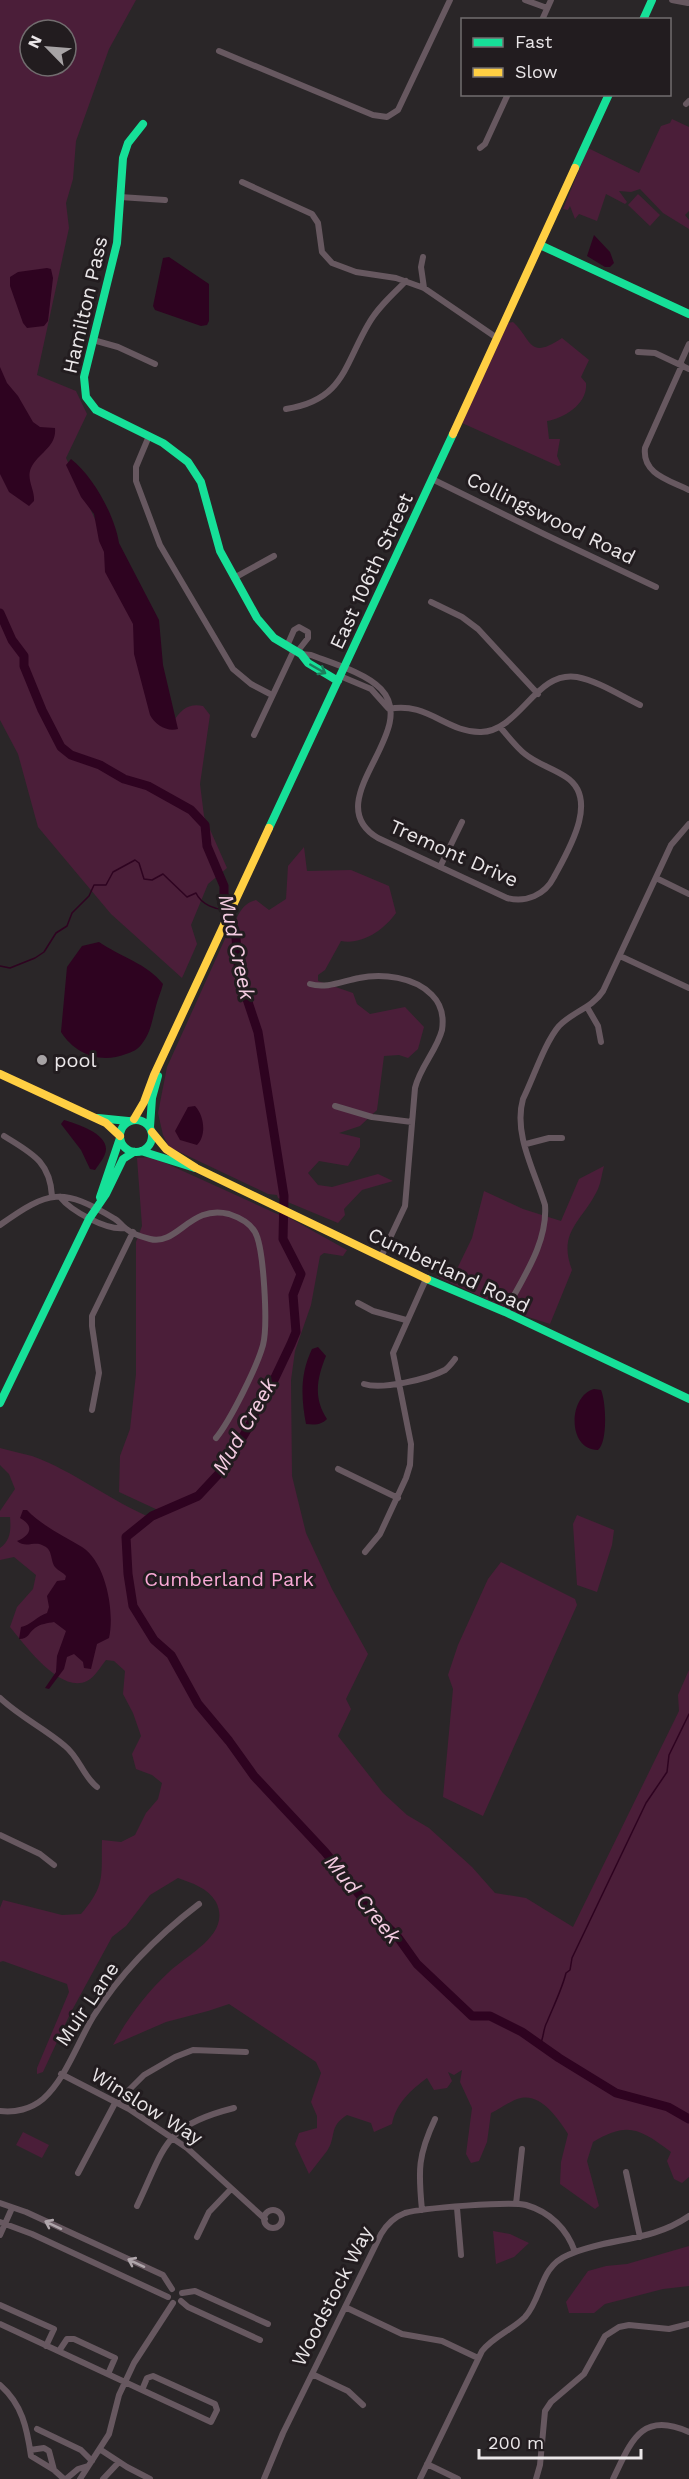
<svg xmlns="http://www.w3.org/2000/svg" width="689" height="2479" font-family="'Work Sans',sans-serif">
  <rect width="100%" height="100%" fill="#2a2628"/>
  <path fill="#4b1e39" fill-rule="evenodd" d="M0,0H136L109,49L76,141L73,179L66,203L69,228L37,375L76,391L87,414L66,458L149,633L173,722C181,710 188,703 203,706L210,715L200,784L204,816L227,868L208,884L191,925L197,944L182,978L111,914L38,827L18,754L0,720ZM30,30H66V66H30Z
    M672,119L689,127V211L685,215L689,220V229L663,213L640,189L631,192L619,191L627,202L625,204L606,194L597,221L579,214L575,219L570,206L568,210L563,209L588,148L639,173L661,126L670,123Z
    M638,194L660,215L650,226L628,205Z
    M513,322C532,339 528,361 562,338L589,360L581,377L586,383C588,404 564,418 547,421L549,439H560L557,456L561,465L558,466L462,423L508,323Z
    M304,847L307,871L351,870L389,886L396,913C384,930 362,945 341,941L325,970L318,975V981L353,993L357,1004L370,1014L405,1007L424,1027L418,1049L408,1058L399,1055L384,1056L377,1110L360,1126L339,1133L360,1138V1147L348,1166L319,1161L308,1173L318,1185L332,1187L378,1174L393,1181L362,1190L344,1209L345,1215L338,1223L278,1198L277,1195L268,1194L169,1147L163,1135L158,1113L167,1067L229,930L230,935C236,921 239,904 256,900L269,910L286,899L288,866Z
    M152,1157L286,1218V1216L347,1250L343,1256L324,1253L320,1256L311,1305L295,1351L291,1380L292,1476L306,1533L332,1589L368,1654L346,1699L351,1709L338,1736L383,1793L407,1815L429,1828L472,1867L495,1893L526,1898L573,1927L679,1711L678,1695L689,1670V2177L682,2183L674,2179L667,2161L671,2152C640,2129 628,2121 593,2142L587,2161L599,2206L595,2209L560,2184L561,2162L568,2134C559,2120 542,2094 521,2098C511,2100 500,2109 491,2113L487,2142L479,2161L471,2163L466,2154L472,2108L460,2082L462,2070L454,2075L448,2072L452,2081L447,2088L434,2090L427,2078C411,2090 396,2103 392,2124L374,2132L371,2123L347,2115C328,2127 337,2136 327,2151C321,2159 315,2166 309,2174L295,2144L299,2133L317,2128V2116L311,2102L321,2073L316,2062L229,2004L208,2011L166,2022L113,2045C127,2019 147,1992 169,1972C188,1954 232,1934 216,1902C208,1888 192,1883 178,1878L150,1895L126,1926L112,1937L70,2014L43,2072L37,2074V2068L69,1992L67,1984L3,1961L0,1962V1908L3,1900L62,1915L81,1914C106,1885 101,1876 102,1840L121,1842L135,1835L146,1813L158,1799L162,1783L152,1775L136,1769L132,1754L141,1736L133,1713L123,1694L125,1671L114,1661L106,1660C101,1666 95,1677 87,1681C60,1694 25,1645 10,1627L17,1607L33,1589L36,1575L14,1557L0,1560V1548C11,1540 11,1529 10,1517H0V1511L15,1489L9,1474L0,1465V1448C10,1451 21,1453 32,1456C74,1471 110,1501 152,1518L160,1511L119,1492L120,1456L130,1429L136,1374V1242L142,1226L137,1158Z
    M604,1166C602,1173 601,1182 598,1189C583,1221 557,1231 572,1270L550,1324L519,1314L436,1276L457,1269L472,1238L484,1191L523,1209L561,1221L579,1179Z
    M577,1515L614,1530L612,1545L597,1592L577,1585L573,1524Z
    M501,1562L575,1599L577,1605L483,1816L443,1797L453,1689L448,1675L458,1645L488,1579Z
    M23,2132L49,2145L42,2158L16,2145Z
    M493,2231L510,2234L529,2243L514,2257L496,2264Z
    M689,2246V2286L663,2289L605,2304L594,2313H569L566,2302L588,2271L606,2266L627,2264Z"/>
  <path fill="#2e0320" d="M594,235L610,252L614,263L610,267H605L587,256Z
    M169,257L209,284V321L207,325L201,326L155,310L153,306L163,258Z
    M47,268L51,269L53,278L48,321L44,326L27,328L23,323L10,286V277L18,272Z
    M0,367L7,383L18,396L33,422L40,427L55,428C57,447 38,453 31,468C26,479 35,490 34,501L29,506L9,492L0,474Z
    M71,459C93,476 115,516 119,543L159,620L163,665L178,729C167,732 155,725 150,715L134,654L133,624L105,572L104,552L99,541L94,514L81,497L66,465Z
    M99,942C119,956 148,964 163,984C161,992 158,998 156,1006C152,1020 151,1033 141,1045C137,1050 132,1052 126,1054C100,1064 75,1054 61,1032L67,967L82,946Z
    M195,1106C204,1115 207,1135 197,1145L180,1140L175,1131L188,1107Z
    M64,1120C77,1124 106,1133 106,1149C106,1156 99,1164 95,1170L90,1169L81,1150L61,1124Z
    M318,1347L326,1356C317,1378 313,1398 327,1419C321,1425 315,1425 306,1424C301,1397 300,1374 312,1349Z
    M594,1389L601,1390C606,1401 608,1442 598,1450C567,1450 568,1396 594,1389Z
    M23,1510H27C42,1526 64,1536 82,1547C106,1562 115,1612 109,1638L97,1644L91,1669L84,1668L83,1662L74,1654L67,1657L64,1669L49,1689L45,1688L56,1672L57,1656L66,1631L54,1622C48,1623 40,1624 35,1628C28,1633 29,1639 19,1639L21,1627C31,1625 37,1616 47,1613L49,1607L47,1596L57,1581L65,1580L66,1576C63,1572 58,1571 55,1567C50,1560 53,1550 44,1546C35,1540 26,1549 17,1541C29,1536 36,1527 20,1518Z"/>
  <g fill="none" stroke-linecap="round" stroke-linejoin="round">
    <path stroke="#2e0320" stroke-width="1.5" d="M0,966L10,968L35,958L44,952L56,933L67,926L72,913L89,896L94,885H106L113,872L135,860L139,863L144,879L152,880L163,874L187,897L196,893C201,904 216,911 228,909
      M540,2045C544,2037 543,2029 547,2022C554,2005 562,1989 566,1973L570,1970L572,1958L646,1803L667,1772L669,1755L689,1714"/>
    <path stroke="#2e0320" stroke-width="9" d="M0,613L12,640L24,656V666L42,710L61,747L71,755L100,765L124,779L148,786L191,810L205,825L207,846L224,886V894L236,938L239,975L258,1032L284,1196L283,1239L301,1274L293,1295L296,1332L291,1344L272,1384L259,1402L251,1423L225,1467L198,1496L152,1516L126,1537L128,1574L133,1606L154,1640L171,1655L198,1704L229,1741L254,1776L325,1852L379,1919L397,1936L417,1964L472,2016H490L522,2032L559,2058L616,2093L668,2107L689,2119"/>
    <path stroke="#675860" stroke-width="6" d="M525,0L547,8
      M672,0L688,3
      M542,20L551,0
      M219,51L373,115L387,117L398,110L450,0
      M686,104L689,101
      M480,148L485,144L508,94
      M242,182L312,214L318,223L322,252L332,263L356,272L396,278L424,288L497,338
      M120,197L165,200
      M423,257L421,267L424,288
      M93,340L118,347L155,364
      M638,352L655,353L689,369
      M680,364L689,344
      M682,365L645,448C642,474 669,480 689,490
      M286,409C344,400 344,365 369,323C378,307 393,294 406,281
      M149,436L136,467V481L160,545L233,669L251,684L272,695
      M432,479L546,535L656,587
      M234,578L274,556
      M431,602L462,617L478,629L538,694
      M287,646L294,630L299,627L308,632V638L297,652
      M301,654L311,655C332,663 366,673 381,689C422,732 316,801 378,838L507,898C526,903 545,895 554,877C568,851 600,799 566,777C553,768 537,764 525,754C516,747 508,736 500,727
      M340,676L371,689L388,708
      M389,709C427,701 447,733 481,732C520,731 536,670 577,677C598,681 621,696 640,705
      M254,735L294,650
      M440,867L462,822
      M656,878L689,894
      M620,956L689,988
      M310,984C326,989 343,981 359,978C382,973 415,977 432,995C441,1004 444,1017 442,1030C437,1050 420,1067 415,1088L405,1206L381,1257
      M587,1007L598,1026L601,1042
      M335,1106L372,1117L412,1122
      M4,1136C31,1153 50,1161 52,1196
      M526,1144L549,1138H562
      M60,1197C71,1211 107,1231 125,1228
      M0,1225C49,1190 62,1187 115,1219C119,1221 121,1225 125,1228C131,1233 142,1237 150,1239C178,1246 190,1204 229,1214C238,1217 250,1223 255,1232C264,1248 268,1326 263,1345C257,1367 230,1421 216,1438
      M358,1303L373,1311L406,1320
      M505,1312C522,1279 548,1243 545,1205C535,1172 513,1134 523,1099C533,1079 545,1042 559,1026C572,1012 592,1008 603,991L671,845L689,824
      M364,1384C382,1390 428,1379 445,1370C449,1367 452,1363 455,1359
      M92,1410L99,1373L92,1326V1316L133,1232
      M338,1469L398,1498
      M365,1552L380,1534L406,1478L410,1465L411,1444L393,1353L426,1279
      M0,1698C20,1717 44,1728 65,1746C79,1757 83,1776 97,1787
      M0,1835L40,1854L54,1865
      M61,2074L129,2109L187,2148L265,2219
      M0,2111C15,2113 31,2109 43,2099C65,2080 78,2042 93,2017C121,1972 157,1936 199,1904
      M626,2172L640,2237
      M78,2173L114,2105L144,2075L175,2057L193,2050L246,2052
      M0,2203L26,2212L163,2275L172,2289
      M516,2204L522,2149
      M137,2206C166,2145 163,2126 234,2108
      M457,2208L461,2255
      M422,2210C418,2170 418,2155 435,2119
      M264 2219a9 9 0 1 1 18 0a9 9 0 1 1-18 0Z
      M0,2222L32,2234L168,2297
      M0,2235L12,2208
      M197,2237L209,2212L231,2189
      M182,2293L195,2291L268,2324
      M181,2301L188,2307L260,2340
      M0,2305L54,2329L46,2346
      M345,2307L402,2334L442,2341L478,2358
      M0,2324L142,2390
      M59,2351L67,2339H74L115,2358L108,2374
      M312,2374L348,2391L363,2405
      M153,2376L215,2404L217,2410L211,2422L142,2390L147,2378Z
      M0,2385C22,2404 27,2428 31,2456L54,2470L64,2479
      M37,2429L81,2450L92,2461
      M30,2450L44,2448L49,2451L54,2470
      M101,2450L127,2467L150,2479
      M427,2464L458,2479
      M66,2479L78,2469L88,2466
      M80,2479L109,2434L119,2395L134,2363L173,2303
      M103,2479L119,2462
      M264,2479L283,2433L381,2234C387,2224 394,2217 405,2213C422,2208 511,2201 526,2205C550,2212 567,2229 575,2252
      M420,2479L482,2351C494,2336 512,2330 525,2317C543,2297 539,2267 568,2255C608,2237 650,2243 689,2216
      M536,2479L540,2465L545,2411L551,2402L584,2374L605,2336L619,2327L629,2325L669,2329L689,2324
      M613,2479C631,2442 641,2410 689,2432"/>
    <path stroke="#16e098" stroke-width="8" d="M643,20L652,0
      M143,124L128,143L123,158L117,243L84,377L86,397L96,410L163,443L188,462L201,482L220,551L257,618L274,638L301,654L308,663L338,681
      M575,168L609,94
      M540,245L689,314
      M269,828L453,434
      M98,1118L128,1121
      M120 1136a16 16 0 1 1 32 0a16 16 0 1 1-32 0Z
      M150,1127L152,1098L158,1076
      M141,1151L195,1168
      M100,1197L120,1138
      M427,1279L505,1312L689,1399
      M0,1403L89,1219L106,1194L123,1159L134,1152"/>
    <path stroke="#ffcf43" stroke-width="8" d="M453,434L575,168
      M0,1074L106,1123L120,1136
      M134,1119L144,1102L154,1075L269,828
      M152,1132L166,1149L196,1168L427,1279"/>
  </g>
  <defs><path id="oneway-shaft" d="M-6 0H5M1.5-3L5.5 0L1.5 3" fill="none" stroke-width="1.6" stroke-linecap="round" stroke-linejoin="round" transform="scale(1.5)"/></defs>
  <use stroke="#1c7e5c" href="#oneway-shaft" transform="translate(318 669) rotate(30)"/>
  <g stroke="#afa6ab">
    <use href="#oneway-shaft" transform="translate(53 2225) rotate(-155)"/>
    <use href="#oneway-shaft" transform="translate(136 2263) rotate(-155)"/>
  </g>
  <circle fill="#a7a3a5" stroke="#221c1f" stroke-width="2" cx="42" cy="1060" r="6"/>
  <g text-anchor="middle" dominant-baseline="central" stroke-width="6" stroke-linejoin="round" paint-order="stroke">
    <g font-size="20" fill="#eae6e8" stroke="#221c1f">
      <text transform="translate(85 305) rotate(-77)">Hamilton Pass</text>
      <text transform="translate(551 518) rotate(26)">Collingswood Road</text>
      <text transform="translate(371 571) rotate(-65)">East 106th Street</text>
      <text transform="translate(454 853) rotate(24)">Tremont Drive</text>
      <text transform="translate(449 1270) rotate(25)">Cumberland Road</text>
      <text transform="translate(87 2004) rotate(-56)">Muir Lane</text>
      <text transform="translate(147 2106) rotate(32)">Winslow Way</text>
      <text transform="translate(332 2296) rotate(-63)">Woodstock Way</text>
    </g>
    <g font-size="20" fill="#eae6e8" stroke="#221c1f" text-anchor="start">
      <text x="54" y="1060">pool</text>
    </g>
    <g font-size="20" fill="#f9a9d6" stroke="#221c1f">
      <text x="229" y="1579">Cumberland Park</text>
    </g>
    <g font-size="21" font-style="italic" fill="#f5cce2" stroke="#221c1f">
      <text transform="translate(237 947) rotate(78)">Mud Creek</text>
      <text transform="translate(244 1426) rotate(-60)">Mud Creek</text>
      <text transform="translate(363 1899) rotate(51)">Mud Creek</text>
    </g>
  </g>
  <rect x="461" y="18" width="210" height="78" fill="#221c1f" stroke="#726d6f" stroke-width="1.5"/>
  <rect x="473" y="38" width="30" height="9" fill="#16e098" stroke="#726d6f" stroke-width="1.5"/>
  <text x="515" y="48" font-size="18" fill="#eae6e8">Fast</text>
  <rect x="473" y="68" width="30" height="9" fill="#ffcf43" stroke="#726d6f" stroke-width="1.5"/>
  <text x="515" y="78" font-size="18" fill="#eae6e8">Slow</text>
  <g transform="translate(48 48) rotate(295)"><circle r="28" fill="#221c1f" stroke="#726d6f" stroke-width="1.5"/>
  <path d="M0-4.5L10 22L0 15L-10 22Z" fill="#a7a3a5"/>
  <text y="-9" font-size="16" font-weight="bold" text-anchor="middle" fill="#eae6e8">N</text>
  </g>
  <path d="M479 2449v9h162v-9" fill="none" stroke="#eae6e8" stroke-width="3"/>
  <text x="488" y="2449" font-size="18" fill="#eae6e8" stroke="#221c1f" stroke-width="4.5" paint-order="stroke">200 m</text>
</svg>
